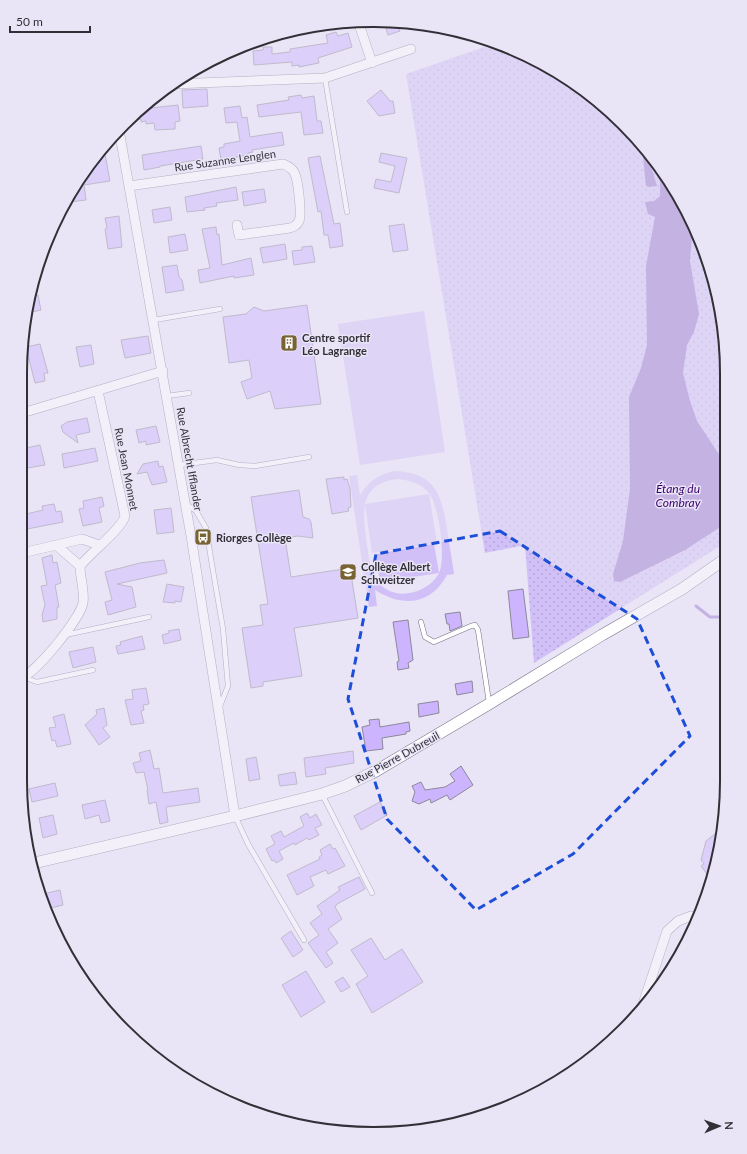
<svg xmlns="http://www.w3.org/2000/svg" width="747" height="1154" font-family="Lato,sans-serif">
  <defs>
    <pattern id="grass-dots" width="8" height="8" patternUnits="userSpaceOnUse"><rect width="8" height="8" fill="#d1c0f7"/><path d="M2 2h.1M6 6h.1" fill="none" stroke="#b4a5d4" stroke-width="1.8" stroke-linecap="round"/></pattern>
  </defs>
  <rect width="100%" height="100%" fill="#e9e4f6"/>
  <path fill="url(#grass-dots)" d="M496,43L550,67L606,108L654,158L691,217L715,281L724,335L723,423L726,430L725,543L534,663L525,545L485,553L406,74Z"/>
  <path fill="#d1c0f7" fill-rule="evenodd" d="M424,311L445,452L360,465L338,324Z
    M396,471C436,474 441,494 447,529C449,544 452,559 454,574L447,575C430,606 402,607 375,590L377,606L369,607L349,476L357,475L360,495C369,481 380,473 396,471ZM397,479C409,480 421,483 429,493C439,505 447,562 438,575C426,594 394,602 378,582C370,571 369,558 367,545C363,515 357,484 397,479Z
    M429,494L437,543L372,553L365,504Z
    M434,544L439,573L380,582L375,554Z"/>
  <path fill="#9476cb" d="M647,153L657,186L649,187L646,186L643,157L644,154Z
    M656,162L678,196L679,210L684,215L692,237L690,261L699,314L694,332L687,345L683,373L690,401L697,421L726,465L725,524L685,550L620,582L614,581L613,574L623,541L630,489L629,397L641,368L647,345L646,266L655,217L648,214L645,202L654,201L660,196V183Z"/>
  <g fill="none" stroke-linecap="round" stroke-linejoin="round">
    <path stroke="#9476cb" stroke-width="3" d="M696,606L710,617H725"/>
  </g>
  <path fill="#ccb5fe" stroke="#8d8899" d="M384,22H397L400,31L388,35Z
    M336,32L338,36L348,33L352,47L318,58L319,63L299,67V65L292,66V62L254,65L253,51L263,50V47H272V54L290,52V49L328,43L326,35Z
    M207,89L208,106L183,108L182,90Z
    M381,90L390,101H393L395,113L379,116L367,101Z
    M301,95L302,98L314,96L317,121H321L323,133L304,135L301,112L259,117L257,105L289,100L288,97Z
    M150,101L151,108L178,105L180,121L175,122V129L155,130L154,123L146,124V121L141,122V119L128,121Z
    M240,106L242,118L247,117L250,137L282,132L284,145L252,150L253,152L248,153V155L221,160L219,148L224,147V144L240,141L237,122L226,123L224,108Z
    M201,146L203,159L160,166V167L144,170L142,155Z
    M381,153L407,158L399,193L374,188L376,179L391,182L395,166L379,162Z
    M105,154L110,181L84,185L86,200L69,202L98,155Z
    M320,156L334,224L340,223L343,246L330,248L328,235H324L321,211L318,212L308,158Z
    M236,187L238,200L216,203L217,206L204,208L205,210L187,212L185,197Z
    M264,189L266,202L244,206L242,192Z
    M170,207L172,220L154,223L152,210Z
    M119,216L122,247L108,249L105,229L107,228L105,218Z
    M404,224L408,250L393,252L389,226Z
    M216,227L217,235L219,234L222,265L251,258L254,275L234,278V276L200,283L198,270L210,268L202,229Z
    M185,234L188,250L170,253L168,237Z
    M285,244L287,259L263,263L260,248Z
    M312,246L315,262L294,265L292,251L302,250V247Z
    M177,265L179,277L182,280L184,290L166,293L162,267Z
    M38,295L41,310L27,313L31,297Z
    M307,305L321,404L275,409L270,391L247,399L241,382L252,378L249,360L229,363L223,317L246,314L254,307L264,311Z
    M148,336L151,353L125,358L121,340Z
    M40,344L48,373H44L45,381L35,383L26,347Z
    M91,345L94,364L80,367L76,347Z
    M87,418L90,432L76,435L78,443L63,432L61,426L67,422Z
    M156,426L160,442L146,445V441L139,443L136,430Z
    M40,445L45,465L22,469V449Z
    M95,448L98,461L64,468L62,454Z
    M158,461L159,467L163,466L167,482L152,485L147,472L137,474L143,464Z
    M344,477V480L347,479L350,488L351,507L348,508L349,511L332,514L326,479Z
    M299,490L303,517L309,519L311,522L313,538L298,536L285,538L291,577L350,568L358,618L294,628L302,676L263,682V686L251,688L242,628L263,625L260,605L268,604L251,497Z
    M102,497L104,506L99,508L102,522L83,526L79,509L84,508L83,501Z
    M54,504L56,512L61,511L63,522L22,530V515L43,510L42,506Z
    M171,508L174,532L157,534L154,510Z
    M52,555L53,563L57,562L61,583L55,585L59,607H57V619L43,622L42,615L45,605L41,586L47,585L42,558Z
    M164,560L167,573L117,584L132,587L136,607L108,615L105,602L112,600L105,572L140,563Z
    M167,584L184,587L181,602L175,601V603L163,602Z
    M523,589L529,637L513,639L508,591Z
    M460,612L462,626L450,631L449,624H447L445,614Z
    M408,620L413,660L408,663L409,668L398,670L397,662L399,661L393,622Z
    M179,629L181,640L164,644L162,635L169,633L168,631Z
    M142,636L145,649L118,654L116,646L121,645L120,642Z
    M93,647L96,662L73,668L69,652Z
    M472,681L473,692L457,695L455,684Z
    M146,688L149,704L143,705L144,710L141,711L144,723L131,725L125,700L133,699L132,690Z
    M438,701L439,713L419,717L418,704Z
    M104,708L107,725L103,728L110,737L99,745L85,725L97,714L96,710Z
    M64,714L71,744L57,747L55,740L52,741L49,728L56,727L53,717Z
    M379,719L380,727L409,722L410,731L406,732V734L382,738L383,749L366,751L362,727L370,725L369,720Z
    M150,750L154,769L159,768L163,793L198,788L200,802L166,807L168,822L160,824L156,802L149,804L147,790H148L144,772L136,773L133,763L141,761L139,753Z
    M353,751L354,763L325,768L326,774L306,777L304,758Z
    M256,757L260,779L249,781L246,759Z
    M461,766L473,785L450,800L447,795L431,803L430,799L419,804L412,801L415,792L412,786L421,782L425,790L445,787L455,781L450,774Z
    M295,772L297,784L280,786L278,775Z
    M55,783L58,796L32,802L29,789Z
    M105,800L110,821L101,823L99,815L85,819L82,805Z
    M380,802L387,815L361,830L354,816Z
    M307,813L310,818L316,814L322,825L315,828L319,835L309,840L307,838L295,845L294,843L279,851L283,859L276,863L274,860L272,861L266,849L275,844L271,836L281,831L284,837L304,826L300,817Z
    M53,815L57,834L43,838L39,818Z
    M724,827L713,868L710,878L701,866L704,864L701,860L706,841Z
    M330,844L333,849L335,848L345,866L328,874L326,870L310,877L314,886L297,895L287,875L320,859L319,857L322,855L320,850Z
    M359,877L365,889L337,904L335,907L342,919L328,929L338,943L326,952L333,963L326,968L308,943L319,935L310,923L322,914L317,906L340,890L338,887Z
    M60,890L63,905L46,909L39,895Z
    M291,931L303,950L293,957L281,938Z
    M371,938L385,960L402,949L423,982L372,1013L356,984L368,976L351,950Z
    M306,971L325,1002L301,1017L282,985Z
    M343,977L350,987L341,992L335,982Z"/>
  <g fill="none" stroke-linecap="round" stroke-linejoin="round">
    <g stroke="#757181" stroke-width="5.5">
      <path id="service" d="M325,78L347,212
        M154,320L220,309
        M167,396L189,393
        M179,465L217,460L239,465L255,466L309,457
        M186,504L196,511L206,528L212,565L223,629L228,686L220,706
        M421,622L425,637L434,642L471,626L475,625L478,630L489,702
        M65,635L149,617
        M23,677L37,682L93,670
        M322,794L372,893
        M235,816L248,844L304,940"/>
    </g>
    <g stroke="#757181" stroke-width="10">
      <path id="minor" d="M358,21L372,63
        M173,84L325,78L411,49
        M119,130L191,536L235,816
        M129,186L283,164C288,166 293,169 295,174C298,181 302,214 299,221C297,225 294,227 290,228L239,235L237,225
        M22,413L163,371
        M56,545L80,566
        M22,553L82,539L99,545
        M21,678C36,673 80,619 83,603C85,592 80,578 80,566C91,552 121,530 125,516L98,391
        M640,1013L667,931L678,921L691,916H700"/>
    </g>
    <g stroke="#757181" stroke-width="12">
      <path id="tertiary" d="M34,863L235,816L322,794L345,786L376,771L489,704L602,635L682,589L725,559"/>
    </g>
    <use href="#service" stroke="#fff" stroke-width="4.5"/>
    <use href="#minor" stroke="#fff" stroke-width="9"/>
    <use href="#tertiary" stroke="#fff" stroke-width="11"/>
  </g>
  <path d="M0 0H747V1154H0ZM500,531L637,619L690,736L573,854L476,910L387,819L348,699L376,554Z" fill="#e9e4f6" fill-opacity=".55" fill-rule="evenodd"/>
  <path fill="none" stroke="#1d4ed8" stroke-width="3" stroke-dasharray="8 5" stroke-linejoin="round" d="M500,531L637,619L690,736L573,854L476,910L387,819L348,699L376,554Z"/>
  <defs>
    <g id="building-square" transform="scale(0.9)"><rect x="-9" y="-9" width="18" height="18" rx="4" fill="#776432" stroke="#e9e4f6"/><path d="M-4-6H4V6H1V3H-1V6H-4ZM-2.5-4.3h1.7v1.8h-1.7ZM.8-4.3h1.7v1.8H.8ZM-2.5-1h1.7V.8h-1.7ZM.8-1h1.7V.8H.8Z" fill="#fff"/></g>
    <g id="bus-square" transform="scale(0.9)"><rect x="-9" y="-9" width="18" height="18" rx="4" fill="#776432" stroke="#e9e4f6"/><path d="M-5-6H5V4H4V6H2V4H-2V6H-4V4H-5ZM-3.5-4V0h7V-4ZM-3.5 1.2v1.5H-2V1.2ZM2 1.2v1.5H3.5V1.2Z" fill="#fff"/></g>
    <g id="university-square" transform="scale(0.9)"><rect x="-9" y="-9" width="18" height="18" rx="4" fill="#776432" stroke="#e9e4f6"/><path d="M0-5L7-2L0 1L-7-2ZM-4 1L0 2.5L4 1V4Q0 6-4 4Z" fill="#fff"/></g>
  </defs>
  <g fill-rule="evenodd">
    <use href="#building-square" x="289" y="343"/>
    <use href="#bus-square" x="203" y="537"/>
    <use href="#university-square" x="348" y="572"/>
  </g>
  <g text-anchor="middle" dominant-baseline="central" stroke-width="3" stroke-linejoin="round" paint-order="stroke">
    <g font-size="11" fill="#323037" stroke="#e9e4f6">
      <text transform="translate(225 160) rotate(-8)">Rue Suzanne Lenglen</text>
      <text transform="translate(190 459) rotate(80)">Rue Albrecht Ifflander</text>
      <text transform="translate(127 469) rotate(79)">Rue Jean Monnet</text>
      <text transform="translate(397 757) rotate(-29)">Rue Pierre Dubreuil</text>
    </g>
    <g font-size="11" font-weight="bold" fill="#323037" stroke="#e9e4f6" text-anchor="start">
      <text x="302" y="337">Centre sportif<tspan x="302" dy="13">Léo Lagrange</tspan></text>
      <text x="216" y="537">Riorges Collège</text>
      <text x="361" y="566">Collège Albert<tspan x="361" dy="13">Schweitzer</tspan></text>
    </g>
    <g font-size="12" font-style="italic" fill="#3a006d" stroke="#e9e4f6">
      <text x="678" y="488">Étang du<tspan x="678" dy="14">Combray</tspan></text>
    </g>
  </g>
  <path d="M0 0H747V1154H0ZM373 27H374A346 346 0 0 1 720 373V781A346 346 0 0 1 374 1127H373A346 346 0 0 1 27 781V373A346 346 0 0 1 373 27Z" fill="#e9e4f6" fill-rule="evenodd"/>
  <path fill="none" stroke="#323037" stroke-width="2" d="M373 27H374A346 346 0 0 1 720 373V781A346 346 0 0 1 374 1127H373A346 346 0 0 1 27 781V373A346 346 0 0 1 373 27Z"/>
  <g transform="translate(719 1126) rotate(88)" stroke="#e9e4f6" stroke-width="3" paint-order="stroke">
  <path d="M0-3L7 15L0 10L-7 15Z" fill="#323037"/>
  <text y="-6" font-size="11" font-weight="bold" text-anchor="middle" fill="#323037">N</text>
  </g>
  <path d="M10 26v6h80v-6" fill="none" stroke="#323037" stroke-width="2"/>
  <text x="16" y="26" font-size="12" fill="#323037" stroke="#e9e4f6" stroke-width="3" paint-order="stroke">50 m</text>
</svg>
